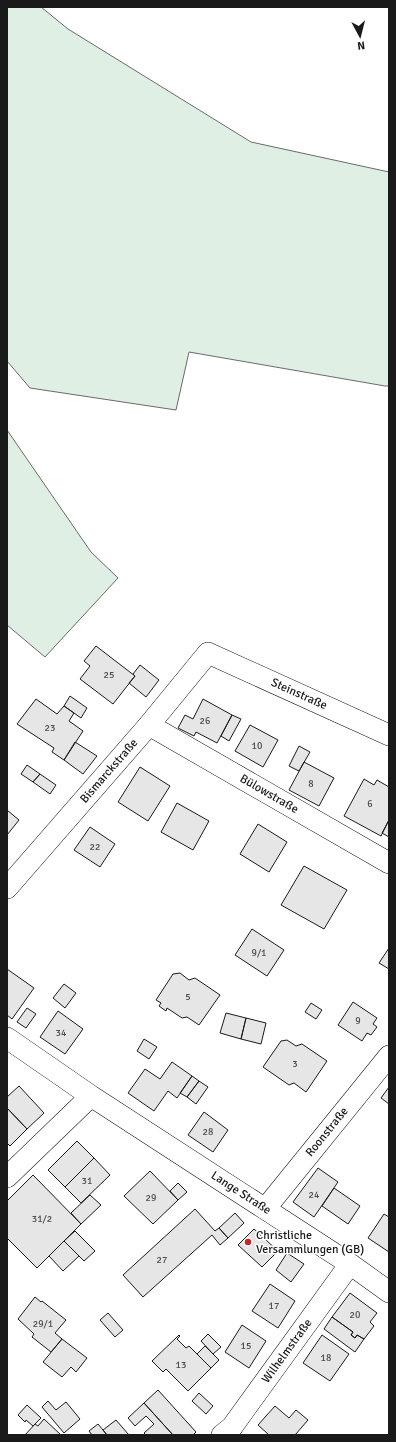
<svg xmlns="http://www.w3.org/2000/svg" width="396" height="1442" font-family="Signika,sans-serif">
  <rect width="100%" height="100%" fill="#fff"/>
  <path fill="#e0efe3" stroke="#6a6a6a" d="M7,7H41L68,29L251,142L389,172V386H385L189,352L176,410L30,388L7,361Z
    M7,430L91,552L118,578L45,657L7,625Z"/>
  <path fill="#e6e6e6" stroke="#1a1a1a" d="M96,646L135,676L113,704L80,679L90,666L84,661Z
    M140,665L159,680L146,697L129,683L135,676L133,674Z
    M70,696L87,708L81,718L64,706Z
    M36,699L57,714L64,706L74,713L69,721L83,731L64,760L52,752L54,748L17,724Z
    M203,699L232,715L217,743L196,732L194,736L178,728L185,715L193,719Z
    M232,715L241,719L229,741L221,736Z
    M250,725L278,740L263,767L235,751Z
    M75,742L97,756L83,774L64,760Z
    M299,746L310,752L299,771L289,766Z
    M304,762L334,778L319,806L289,790Z
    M27,765L40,774L33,782L21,774Z
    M140,767L170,786L148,821L118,802Z
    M40,774L56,785L50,794L33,782Z
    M364,779L374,785L377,780L389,787V820L381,836L344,816Z
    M177,803L209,821L193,850L161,832Z
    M7,810L19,820L7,835Z
    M389,820V837L382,833Z
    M258,824L287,842L269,872L240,854Z
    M90,827L115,844L100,867L74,850Z
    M304,866L347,890L324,929L281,905Z
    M252,929L284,950L267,976L235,955Z
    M389,948V969L379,963Z
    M7,969L34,988L12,1019L7,1015Z
    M180,973L189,980L195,978L220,995L199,1025L187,1017L182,1018L167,1008L166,1011L159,1006L161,1003L156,1000L173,974Z
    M64,984L76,993L65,1008L53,998Z
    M353,1002L377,1018L373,1024L377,1027L371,1035L367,1033L362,1041L338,1025Z
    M311,1003L322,1010L316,1019L305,1012Z
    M27,1008L36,1014L26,1028L17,1022Z
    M58,1011L83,1029L65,1054L40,1037Z
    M226,1013L246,1018L241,1039L220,1033Z
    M246,1018L266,1023L261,1044L241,1039Z
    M144,1039L157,1047L149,1059L137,1051Z
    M287,1040L296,1046L302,1044L327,1061L306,1092L294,1083L289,1085L263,1067L281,1041Z
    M172,1062L192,1076L177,1098L168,1091L154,1111L128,1093L145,1069L160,1079Z
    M192,1076L199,1081L187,1097L180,1093Z
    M199,1081L208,1087L196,1104L187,1097Z
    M19,1086L44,1113L27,1129L7,1108V1097Z
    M389,1087V1104L381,1098Z
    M7,1108L27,1129L10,1146L7,1143Z
    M204,1112L228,1130L213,1152L188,1135Z
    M77,1141L94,1158L65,1187L48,1170Z
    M94,1158L110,1175L81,1203L65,1187Z
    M318,1168L338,1182L314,1217L293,1202Z
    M150,1171L178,1200L153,1224L124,1196Z
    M33,1175L81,1224L37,1268L7,1238V1201Z
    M178,1183L187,1192L178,1200L170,1191Z
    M334,1188L360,1206L348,1224L322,1206Z
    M90,1195L101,1205L81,1224L71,1213Z
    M195,1209L215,1231L219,1228L228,1238L220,1245L212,1235L143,1297L123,1275Z
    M235,1213L244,1223L228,1238L219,1228Z
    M384,1214L389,1217V1252L368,1238Z
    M254,1229L278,1251L262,1267L238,1245Z
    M75,1231L95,1251L84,1261L64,1241Z
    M64,1241L79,1256L63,1271L49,1256Z
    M287,1253L304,1264L291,1282L276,1270Z
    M270,1284L295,1301L278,1328L252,1311Z
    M350,1293L377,1313L370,1322L374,1326L364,1339L357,1335L355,1338L351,1335L353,1332L332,1317Z
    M35,1297L41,1302L42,1301L66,1320L55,1333L62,1339L51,1352L32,1337L34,1334L18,1319Z
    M108,1313L123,1330L115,1337L100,1320Z
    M332,1317L353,1332L351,1335L355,1338L357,1335L364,1339L355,1352L324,1329Z
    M242,1325L266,1341L249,1368L225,1352Z
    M208,1334L221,1347L213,1354L201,1341Z
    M179,1335L180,1336L177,1339L186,1348L189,1346L211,1368L188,1391L166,1369L163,1372L152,1361Z
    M322,1335L349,1354L330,1381L303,1363Z
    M62,1339L87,1358L76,1372L71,1367L62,1377L43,1362Z
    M205,1346L219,1360L211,1368L197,1354Z
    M158,1390L196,1432L193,1435H173L144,1403Z
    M199,1393L213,1406L206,1414L192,1401Z
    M48,1401L56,1410L66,1402L80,1419L64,1433L42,1407Z
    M144,1403L173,1435H146L144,1433L154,1424L146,1416L135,1426L128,1418Z
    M27,1405L41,1418L33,1426L26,1420L25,1422L18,1415Z
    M275,1406L289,1418L296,1410L308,1420L295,1435H269L258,1425Z
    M44,1419L61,1435H25L35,1424L38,1426Z
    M116,1420L129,1435H107L103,1430Z
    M98,1424L103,1430L107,1435H92L89,1431Z"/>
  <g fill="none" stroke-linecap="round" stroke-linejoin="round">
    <g stroke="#1a1a1a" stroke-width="22">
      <path id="street" d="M149,725L389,863
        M7,888L149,725L208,653L389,735
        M7,1038L91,1096L350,1264L389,1292
        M7,1177L91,1096
        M265,1209L389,1056
        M222,1435L232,1427L350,1264"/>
    </g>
    <use href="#street" stroke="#fff" stroke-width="21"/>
  </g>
  <circle fill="#c62828" stroke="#fff" stroke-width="1.5" cx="248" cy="1242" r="4"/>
  <g text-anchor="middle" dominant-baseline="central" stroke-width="3" stroke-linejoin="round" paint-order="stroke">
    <g font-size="10" fill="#4d4d4d">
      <text x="109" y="675">25</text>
      <text x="205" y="721">26</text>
      <text x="50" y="728">23</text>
      <text x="257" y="746">10</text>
      <text x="311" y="784">8</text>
      <text x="370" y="804">6</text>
      <text x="95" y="847">22</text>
      <text x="259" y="953">9/1</text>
      <text x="188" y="997">5</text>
      <text x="358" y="1021">9</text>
      <text x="61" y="1033">34</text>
      <text x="295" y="1064">3</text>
      <text x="208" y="1132">28</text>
      <text x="87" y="1181">31</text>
      <text x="314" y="1195">24</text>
      <text x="151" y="1198">29</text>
      <text x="42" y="1219">31/2</text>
      <text x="162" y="1260">27</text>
      <text x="274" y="1306">17</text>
      <text x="355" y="1315">20</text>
      <text x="43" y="1324">29/1</text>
      <text x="246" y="1346">15</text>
      <text x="326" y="1358">18</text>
      <text x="181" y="1365">13</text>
    </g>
    <g font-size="12" fill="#1a1a1a" stroke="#fff">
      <text transform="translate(299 694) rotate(24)">Steinstraße</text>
      <text transform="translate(109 771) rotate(-49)">Bismarckstraße</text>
      <text transform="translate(269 794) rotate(30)">Bülowstraße</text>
      <text transform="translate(327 1132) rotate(-51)">Roonstraße</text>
      <text transform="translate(241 1193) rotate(33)">Lange Straße</text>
      <text transform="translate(287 1351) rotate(-54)">Wilhelmstraße</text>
    </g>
    <g font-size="12" fill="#1a1a1a" stroke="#fff" text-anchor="start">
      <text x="256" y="1235">Christliche<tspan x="256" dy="14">Versammlungen (GB)</tspan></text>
    </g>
  </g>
  <rect width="396" height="1442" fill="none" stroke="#1a1a1a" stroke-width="16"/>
  <g transform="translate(360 36) rotate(173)" stroke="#ffffff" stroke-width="3" paint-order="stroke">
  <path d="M0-3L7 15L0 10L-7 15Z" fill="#1a1a1a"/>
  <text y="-6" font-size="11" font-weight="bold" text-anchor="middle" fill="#1a1a1a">N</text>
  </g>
</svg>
